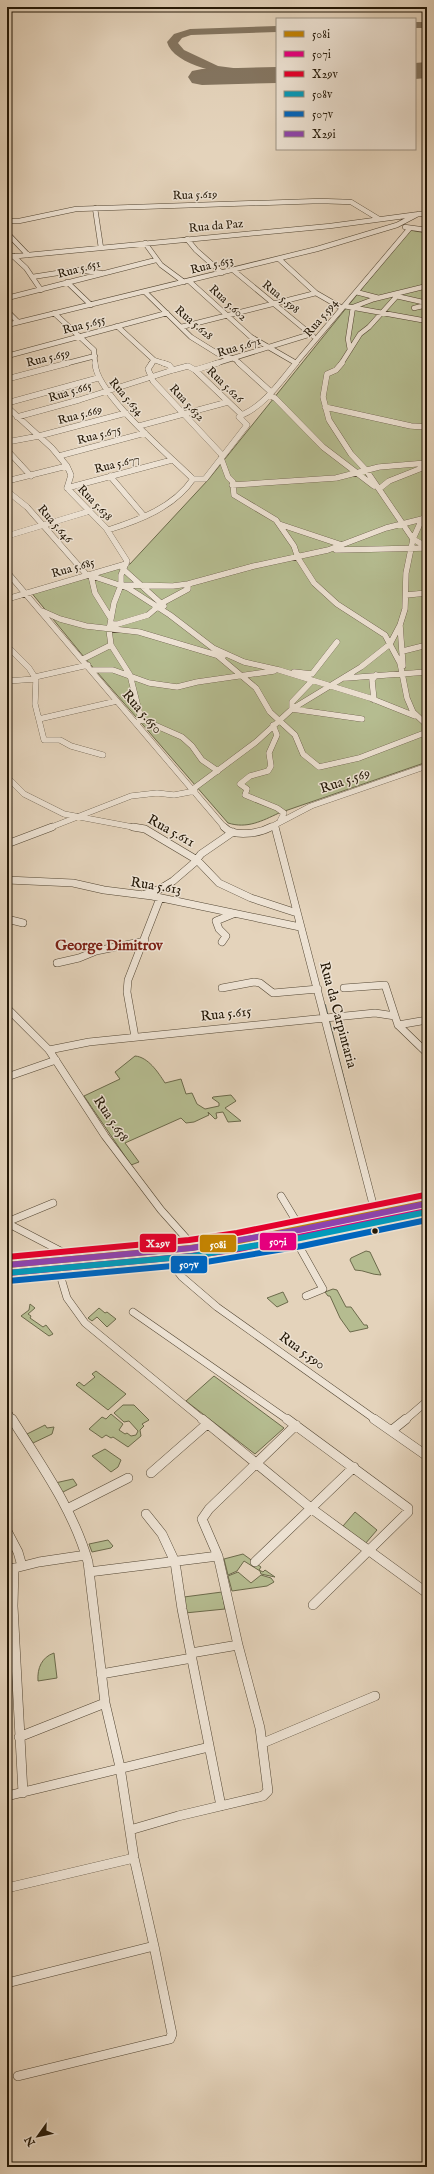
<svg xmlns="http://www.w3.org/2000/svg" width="434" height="2174" font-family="'IM FELL English',serif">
  <rect width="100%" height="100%" fill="#e4d3bb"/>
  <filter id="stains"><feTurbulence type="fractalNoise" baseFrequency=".005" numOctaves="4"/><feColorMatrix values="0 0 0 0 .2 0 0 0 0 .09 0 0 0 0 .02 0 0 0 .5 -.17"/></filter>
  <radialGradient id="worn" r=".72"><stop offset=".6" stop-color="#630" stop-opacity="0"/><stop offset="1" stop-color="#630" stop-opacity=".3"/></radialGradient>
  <path fill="#b5bc90" stroke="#6c6a4b" d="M409,230L427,233V762L279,813C262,821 247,829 228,823L84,657L30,591L130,564L208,480Z
    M135,1056C148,1057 158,1072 165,1083L181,1079L186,1094L192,1093L197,1104L205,1109L219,1106V1103L212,1098L213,1097L231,1095L236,1101L225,1108L241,1121L228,1122L223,1112L216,1113L217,1118L215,1119L208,1112L209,1115L194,1122L186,1123L181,1118L125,1143L139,1162L131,1165L84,1096L120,1079L115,1072Z
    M366,1251L370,1252L381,1275C371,1275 365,1270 355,1270L350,1260L351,1258Z
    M333,1289L337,1290L346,1307H351L364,1325H367L368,1328L350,1332L340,1318L330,1296H328L325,1292Z
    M283,1292L288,1302L277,1307L267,1298Z
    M30,1304L35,1308L28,1314L31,1316L30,1318L43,1327L46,1325L53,1334L49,1336L21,1316L29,1310Z
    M99,1308L105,1313L107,1312L116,1319L107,1327L97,1317L92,1321L88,1318Z
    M96,1371L126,1394L108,1410L76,1385L79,1382L84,1386L95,1377L92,1374Z
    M214,1376L284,1428L255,1454L186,1401Z
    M123,1405H134L149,1420L142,1424L144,1426L140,1430L141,1436L128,1447L113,1437L111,1438L106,1435L102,1438L89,1429L102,1417L106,1419L111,1414L123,1424L119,1430L125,1434L127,1433L131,1436L136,1435L138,1431L129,1421L124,1422L114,1413Z
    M45,1425L47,1428L54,1427L52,1434L33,1443L27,1434Z
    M105,1449L121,1460L118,1467L111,1472L92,1456Z
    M73,1479L77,1485L61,1493L55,1483Z
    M355,1512L377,1530L365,1544L343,1526Z
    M108,1540L113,1546L111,1548L92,1552L89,1544Z
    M243,1554L261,1567L259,1570L263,1572L265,1570L275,1577L261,1574L260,1571L244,1561L237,1571L228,1575L224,1559Z
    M238,1572L251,1583L261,1575L271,1578L274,1582L267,1586L232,1591L228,1576Z
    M222,1592L225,1609L185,1613L184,1597Z
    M54,1653L57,1678L38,1681C37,1668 42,1657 54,1653Z"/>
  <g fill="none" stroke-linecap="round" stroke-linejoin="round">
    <path stroke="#687770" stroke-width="2" d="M325,1005L349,1100"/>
    <path fill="#847560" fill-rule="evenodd" d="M415,22H427V28H415Z
      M277,26V32L191,35L182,38L178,43L184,50L218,66L270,73L272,75L270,77L266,78C242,78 174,69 167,42L174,34L190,29Z"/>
    <path fill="#847560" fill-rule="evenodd" d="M427,62V78L415,79V63Z
      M277,67V83L202,85L192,83L188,77L192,71L202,69Z"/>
    <g stroke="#534633" stroke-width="5.5">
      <path id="minor-far3" d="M7,7H9
        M95,208L101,248
        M7,221H19L76,209L320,201L351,202L379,219
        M405,227L427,230
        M7,233L28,255
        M187,239L196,250L222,273
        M145,243L161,265L184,282
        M13,256L26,268L41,290
        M7,257L330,226L427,213
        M279,259L316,293L342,308
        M233,270L313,336
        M32,277L77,270L101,273
        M189,281L251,337L296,363
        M67,282L91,305
        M145,292L191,337L220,355L235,359L240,364
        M356,292L379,298
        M396,296L427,303
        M7,298L156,260
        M344,306L427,321
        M353,307L374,299L427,286
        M414,308L427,305
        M7,311L18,322
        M54,313L94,350L95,364
        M7,325L317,249L397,225L418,214
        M117,326L154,360
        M181,327L316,293
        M350,350L348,339L353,307
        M7,356L167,313
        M154,360L166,364
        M64,364L95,356
        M151,364L154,360
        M214,364L311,334
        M295,364L410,228
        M341,364L360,334L369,327L396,297V294"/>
    </g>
    <g stroke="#534633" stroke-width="6">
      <path id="minor-far2" d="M95,363C96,394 170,456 193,479H205L247,425L239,417L242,415
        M152,363L148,369L153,381L223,456
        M163,363L169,365L173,370
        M239,363L271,392
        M195,370L242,415
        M7,379L68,363
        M269,395L275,398L323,447L374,486
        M7,403L98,378
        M7,407L52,448L67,466L71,475L67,488
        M325,407L411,426L427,427
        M242,415C265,405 280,382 296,363
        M17,417L79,400L173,370L188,366L195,370L218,363
        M139,426L228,402
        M7,442L39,436L126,413
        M7,450L31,476
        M59,456L145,433
        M221,458L228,477L233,482L234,495L276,520L294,546L298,558L314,583L337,604L385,635L400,663L407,698L413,712L427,725
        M110,476L144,516
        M7,481L67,466
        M232,485L336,478L379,467L427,463
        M67,488L106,528L127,561L121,575V585L114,603L109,630L111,645L130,675L141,719L137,723
        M67,488L172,460
        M379,489L389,481L427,466
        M7,491L27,507L86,574L128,588L170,615L213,648L244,662L279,670L370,698L415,716
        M427,515L422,519L413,539L427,547
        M279,524L342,545
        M108,530C140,520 174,507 193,479
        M7,536L90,511
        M336,550L427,548
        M123,569L164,606
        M7,572L225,828
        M91,576L95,593L110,617
        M121,585L173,586L188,584L254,566L328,550L386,528L422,519
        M406,595L427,593
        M7,599L126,564
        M42,611L60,619L86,626L139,632L223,657
        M111,624H118L148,615L162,603L188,589V584
        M400,625L403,666
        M7,646L29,668L36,679L35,704L44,740H60L71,746L103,755
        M403,651L427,645
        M218,656L256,688L270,712L295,735L303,754L319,767L359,758L427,732
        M83,659L111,645
        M93,670H113L149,683L177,687L197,682L274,671
        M294,672L312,674L337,642
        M35,677L88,665
        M346,678L427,672
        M7,681L36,679
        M374,700L372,680L376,675
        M292,709L362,719
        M292,709V702L312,681
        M39,719L117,701
        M141,719L182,737L192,746L202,760L218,771
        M273,725L277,735L269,753L271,766L268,771L250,776L240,784L247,789L245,795L277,808L284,813L280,821
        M7,777L24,794L64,814L138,828
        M193,789L256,742L292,709L361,667L390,644L400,625L405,609L406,573L413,539L366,470L351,454L329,420L323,397L327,374L336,370L342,363
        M275,826V828
        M49,828L131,796L157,793L174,795L195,791
        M269,828L311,806L427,766"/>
    </g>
    <g stroke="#534633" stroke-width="8">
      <path id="minor-far1" d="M133,827L145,829L197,860L219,883L251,898L297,913
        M224,827C234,838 260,833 271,827
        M275,827L375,1212
        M7,844L52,827
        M7,880L73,883L104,890L152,896L300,927
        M145,894L160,889L173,881L194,863L201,854L233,832
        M7,919L23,923
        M222,942L226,936L219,929L216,921L233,914
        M57,963L79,958L96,951L145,941
        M222,988L254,982L260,983L273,993L318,989
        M344,988L385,985L395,1016
        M7,1008L49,1050L105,1136L161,1210L186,1238L190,1248
        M398,1025L427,1053
        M398,1025L427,1020
        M135,1037L127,992L128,980L160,898
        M49,1050L89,1042L375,1013L395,1016L398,1025
        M7,1077L56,1060
        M281,1196L301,1229
        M7,1222L53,1203
        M7,1223L74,1258
        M295,1239L323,1289L306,1296
        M168,1259L182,1277L217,1307L376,1420
        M58,1268L67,1298L85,1323L203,1420
        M133,1312L288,1420
        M7,1411L12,1420
        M405,1420L426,1402"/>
    </g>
    <g stroke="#534633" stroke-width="10">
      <path id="minor" d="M202,1419L312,1509L427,1593
        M287,1419L408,1508V1512L313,1605
        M374,1419L427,1456
        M391,1431L406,1419
        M151,1473L207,1424
        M67,1509L128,1478
        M146,1514L162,1534L175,1562L182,1609L221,1806
        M7,1531L18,1552L22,1566
        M255,1562L354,1467
        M14,1568L13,1606L23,1793
        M7,1570L39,1562L86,1555
        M89,1572L218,1556
        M191,1653L238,1645
        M101,1674L192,1658
        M19,1737L105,1703
        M263,1743L375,1696
        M7,1796L209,1747
        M130,1830L178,1816L263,1796L268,1791L260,1728L238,1645L218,1556L202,1519L209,1509L296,1425
        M7,1888L134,1858
        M7,1983L154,1946L134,1858L120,1767L105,1703L88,1562C73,1509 41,1465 12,1419
        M18,2076L170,2039L172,2034L154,1946"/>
    </g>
    <g stroke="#231706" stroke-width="1">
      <path id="trunk" d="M427,1199V1207L284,1236L427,1208V1216L300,1242L193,1261L7,1278V1260L190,1243L238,1237Z"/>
    </g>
    <use href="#minor-far3" stroke="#ede2d3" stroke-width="4.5"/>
    <use href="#minor-far2" stroke="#ede2d3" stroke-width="5.5"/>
    <use href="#minor-far1" stroke="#ede2d3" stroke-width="7"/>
    <use href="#minor" stroke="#ede2d3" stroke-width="9"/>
    <use href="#trunk" fill="#e2ba7e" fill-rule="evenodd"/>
    <g stroke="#ede2d3" stroke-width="9">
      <path id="bus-1" d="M7,1265L190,1248L238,1241L427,1203"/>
    </g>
    <g stroke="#ede2d3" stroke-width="9">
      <path id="bus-2" d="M8,1273L191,1256L239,1249L427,1211"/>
    </g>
    <g stroke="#ede2d3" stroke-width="9">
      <path id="bus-3" d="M7,1257L189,1240L237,1233L425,1195"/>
    </g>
    <g stroke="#ede2d3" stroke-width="9">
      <path id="bus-4" d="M7,1273L193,1256L300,1238L427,1212"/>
    </g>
    <g stroke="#ede2d3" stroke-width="9">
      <path id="bus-5" d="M8,1281L194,1264L302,1246L427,1220"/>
    </g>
    <g stroke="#ede2d3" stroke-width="9">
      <path id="bus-6" d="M7,1265L192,1248L299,1230L425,1204"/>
    </g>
    <use href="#bus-1" stroke="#c28202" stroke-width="6"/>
    <use href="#bus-2" stroke="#e5007d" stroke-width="6"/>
    <use href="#bus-3" stroke="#e4002b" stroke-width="6"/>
    <use href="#bus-4" stroke="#049aba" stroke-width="6"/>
    <use href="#bus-5" stroke="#0065bd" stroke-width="6"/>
    <use href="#bus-6" stroke="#8e44ad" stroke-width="6"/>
  </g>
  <circle fill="#231706" stroke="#ede2d3" stroke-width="1.5" cx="375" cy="1231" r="3.5"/>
  <g text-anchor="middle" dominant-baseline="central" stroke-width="3" stroke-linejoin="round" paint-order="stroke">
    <g font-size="12" fill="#231706" stroke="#ede2d3">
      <text transform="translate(195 195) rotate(-2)">Rua 5.619</text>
      <text transform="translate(216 226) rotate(-5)">Rua da Paz</text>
      <text transform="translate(212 265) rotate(-14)">Rua 5.653</text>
      <text transform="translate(79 269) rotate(-15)">Rua 5.651</text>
      <text transform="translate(281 297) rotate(39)">Rua 5.598</text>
      <text transform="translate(228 303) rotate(43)">Rua 5.602</text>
      <text transform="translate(321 318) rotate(-50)">Rua 5.594</text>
      <text transform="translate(194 323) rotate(40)">Rua 5.628</text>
      <text transform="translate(84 325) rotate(-15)">Rua 5.655</text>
      <text transform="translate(239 347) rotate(-17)">Rua 5.671</text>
      <text transform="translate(48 358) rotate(-14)">Rua 5.659</text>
      <text transform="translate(225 385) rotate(44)">Rua 5.626</text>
      <text transform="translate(70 392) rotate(-17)">Rua 5.665</text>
      <text transform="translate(126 397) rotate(49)">Rua 5.634</text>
      <text transform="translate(187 403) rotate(47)">Rua 5.632</text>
      <text transform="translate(80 415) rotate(-15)">Rua 5.669</text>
      <text transform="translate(99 435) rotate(-15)">Rua 5.675</text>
      <text transform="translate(117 464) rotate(-14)">Rua 5.677</text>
      <text transform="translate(95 503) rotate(46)">Rua 5.638</text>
      <text transform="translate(55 524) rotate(49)">Rua 5.646</text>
      <text transform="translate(73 568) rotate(-16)">Rua 5.685</text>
    </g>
    <g font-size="14" fill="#231706" stroke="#ede2d3">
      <text transform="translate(142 712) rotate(49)">Rua 5.650</text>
      <text transform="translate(345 781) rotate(-19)">Rua 5.569</text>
      <text transform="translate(171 831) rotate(29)">Rua 5.611</text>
      <text transform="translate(156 886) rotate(9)">Rua 5.613</text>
      <text transform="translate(226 1014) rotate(-6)">Rua 5.615</text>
      <text transform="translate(338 1015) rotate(75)">Rua da Carpintaria</text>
      <text transform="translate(111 1119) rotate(56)">Rua 5.658</text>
      <text transform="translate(302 1351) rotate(36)">Rua 5.590</text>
    </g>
    <g font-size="15" font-weight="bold" fill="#7a1f14" stroke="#ede2d3">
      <text x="109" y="945">George Dimitrov</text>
    </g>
  </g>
  <g stroke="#ede2d3" stroke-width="1.5">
    <rect x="259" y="1232" width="38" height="19" rx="4" fill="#e5007d"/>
    <rect x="139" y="1233" width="38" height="20" rx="4" fill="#e4002b"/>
    <rect x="199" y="1234" width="38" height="19" rx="4" fill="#c28202"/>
    <rect x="170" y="1255" width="38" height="19" rx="4" fill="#0065bd"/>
  </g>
  <g font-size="11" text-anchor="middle" font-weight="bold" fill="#fff">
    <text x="278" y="1245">507i</text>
    <text x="158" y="1247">X29v</text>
    <text x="218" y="1248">508i</text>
    <text x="189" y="1268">507v</text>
  </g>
  <rect width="434" height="2174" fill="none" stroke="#e4d3bb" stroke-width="24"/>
  <rect x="8" y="8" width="418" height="2158" fill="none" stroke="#231706" stroke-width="2"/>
  <rect x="12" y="12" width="410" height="2150" fill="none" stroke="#231706"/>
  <rect x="276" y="18" width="140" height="132" fill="#ede2d3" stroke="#9c9181"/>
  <rect x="284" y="31" width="20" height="6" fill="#c28202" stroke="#9c9181"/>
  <text x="312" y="38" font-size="12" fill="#231706">508i</text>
  <rect x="284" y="51" width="20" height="6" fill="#e5007d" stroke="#9c9181"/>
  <text x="312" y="58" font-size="12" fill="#231706">507i</text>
  <rect x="284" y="71" width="20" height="6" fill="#e4002b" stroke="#9c9181"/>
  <text x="312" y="78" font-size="12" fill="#231706">X29v</text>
  <rect x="284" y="91" width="20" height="6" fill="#049aba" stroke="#9c9181"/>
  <text x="312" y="98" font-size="12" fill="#231706">508v</text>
  <rect x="284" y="111" width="20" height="6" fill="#0065bd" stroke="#9c9181"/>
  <text x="312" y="118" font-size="12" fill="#231706">507v</text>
  <rect x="284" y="131" width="20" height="6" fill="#8e44ad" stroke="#9c9181"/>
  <text x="312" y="138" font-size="12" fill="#231706">X29i</text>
  <g transform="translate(38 2136) rotate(237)" stroke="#ede2d3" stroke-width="3" paint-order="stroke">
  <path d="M0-3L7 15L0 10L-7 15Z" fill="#231706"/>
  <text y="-6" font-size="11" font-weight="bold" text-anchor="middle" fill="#231706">N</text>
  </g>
  <rect width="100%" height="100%" filter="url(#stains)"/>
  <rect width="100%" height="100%" fill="url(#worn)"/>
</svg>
